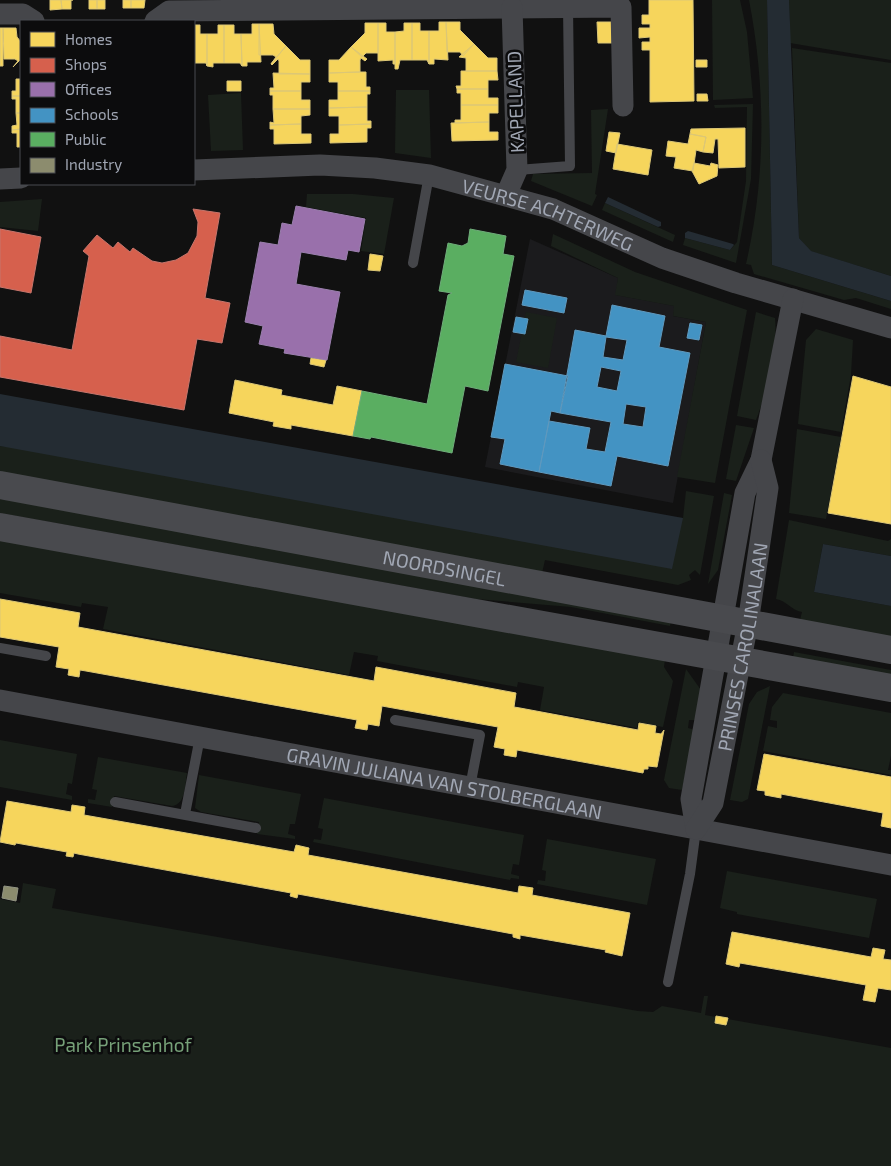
<svg xmlns="http://www.w3.org/2000/svg" width="891" height="1166" font-family="'Exo 2',sans-serif">
  <rect width="100%" height="100%" fill="#111"/>
  <path fill="#1b1b1d" d="M530,239L618,278L616,295L675,306L673,316L706,322L673,503L485,467Z"/>
  <path fill="#1a201a" d="M712,0H740L747,32L753,98L713,100Z
    M749,0H767L772,265L891,301V309L856,298L844,300L754,274L751,265L746,264C766,177 766,88 749,0Z
    M789,0H891V60L790,43Z
    M792,48L891,63V276L810,251L799,238Z
    M396,90H429L431,158L395,153Z
    M241,93L243,150L211,151L208,95Z
    M753,104L751,179L736,263L683,245L685,238L730,250L737,242L746,181L747,107L715,108L714,105Z
    M608,109L595,194L597,195L592,206L531,181L533,174L592,173L591,110Z
    M307,194H353L394,198L384,254L361,251L366,218L306,207Z
    M42,199L38,231L0,227V202Z
    M605,203L675,235L673,242L602,210Z
    M553,234L635,272L747,310L715,483L677,477L706,322L673,316L674,306L615,295L618,278L551,246Z
    M526,312L557,318L548,368L516,362Z
    M756,312L775,318C778,348 767,392 756,420L737,416Z
    M816,329L853,340L851,375L841,432L798,424L806,340Z
    M736,425L754,428L736,481L726,479Z
    M797,429L841,437L826,519L789,513Z
    M0,446L683,518L686,491L714,496L700,575L695,570L689,575L691,580L678,585L545,560L542,573L0,474Z
    M724,493L732,495L718,570L708,584Z
    M0,499L18,501L671,621L670,626L571,607L476,599L0,513Z
    M789,520L888,541L891,539V556L823,544L814,592L891,606V638L800,620L802,612C791,610 787,601 776,599Z
    M0,537L665,659L664,667L673,681L663,727L638,722L637,728L540,710L544,687L518,682L517,687L377,661L378,656L354,652L349,675L103,629L108,607L82,603L81,607L0,593Z
    M794,652L891,670V676L793,658Z
    M686,669L701,690L697,720H689L688,728L695,730L682,790L669,788L664,780Z
    M770,686L748,799L742,802L730,800L749,704L757,692Z
    M783,693L891,713V756L888,770H891V775L763,751L768,726L777,728V721L770,720L772,707Z
    M0,740L77,754L72,784L68,783L66,794L72,796V800L0,787Z
    M98,757L187,773C185,785 186,804 172,806L114,796L112,807L88,803V799L95,800L97,790L92,789Z
    M199,775L301,794L295,824H290L288,834L295,836V839L257,834L259,822L201,812L195,808Z
    M324,798L524,835L519,865L513,864L511,874L519,876V879L511,878L510,880L313,842L314,839L321,840L323,829L318,828Z
    M547,839L656,859L647,905L537,884L538,880L545,881L546,871L542,870Z
    M727,871L877,899L869,938L737,914V912L720,908Z
    M23,883L56,889L52,908L638,1011L653,1012L662,1006L701,1013L704,996H708L705,1015L891,1048V1166H0V899L20,903Z"/>
  <path fill="#242c33" d="M767,0H789L799,238L811,251L891,276V301L772,265Z
    M608,197L661,222V226L658,227L605,203Z
    M688,231L733,244L734,245L730,250L685,238V233Z
    M0,394L683,518L672,569L0,446Z
    M823,544L891,556V606L814,592Z"/>
  <path fill="#f6d55c" stroke="#dcc776" d="M50,0H61L62,9L50,10Z
    M61,0H73H71V9H62Z
    M89,0H97V9H89Z
    M97,0H105V9H97Z
    M123,0H131V8H123Z
    M131,0H145L144,8H131Z
    M649,0H693L694,101L650,102V50H642V42H650V37L639,38V28H650V24H642V15H649Z
    M439,22H446L448,60L434,59V64H429V31H439Z
    M446,22H460V30L474,44L463,56L460,52H447Z
    M597,22H612V43H598Z
    M365,23H378V53H366L362,57L351,47L365,33Z
    M378,23H386V32H395V64H393V60L378,61Z
    M404,23H412V60H400L398,69H395V32L404,31Z
    M412,23H420V31H429V64L427,60H412Z
    M252,24H259L261,62H247V66H242L241,34H252Z
    M259,24H273L274,34L286,46L271,64L276,57L273,55H259Z
    M194,25H200V34H207V66L206,63H194Z
    M218,25H224V63H213V67L207,66V34H218Z
    M224,25H234V34H241L242,66L240,63H224Z
    M0,28H3V66H0Z
    M3,28H16L17,37L21,42V59L13,67L18,61L15,59H4Z
    M474,44L488,58H497V71H466V58L459,57Z
    M286,46L300,60H310V74H279V61L278,59L272,65L271,64Z
    M351,47L367,59L365,61L361,58L360,60V72L329,73V60H339Z
    M696,60H707V67H696Z
    M461,71H497L498,80H488V89H457L456,86H461Z
    M359,72H366V87H370V91H338V82H329V73Z
    M273,73L310,74V82H301V91H270V88H274Z
    M16,79H21V96H12V91H16Z
    M227,81H241V91H227Z
    M457,89H488V98H498V105H461V93H457Z
    M270,91H301V100H310V109H273V95H270Z
    M338,91H370V94H367V107L329,108V100H338Z
    M697,94H707L708,101H697Z
    M12,96H21V113H16V99H12Z
    M461,105H498V113H489V122L455,123V120H461Z
    M367,107V121H371V124L339,125V116H329V108Z
    M273,109H310V115L301,116V124L270,125V122L274,123Z
    M16,113H21V129L12,130V126L17,125Z
    M489,122V132H498V140L452,141L451,123Z
    M301,124V134H311V143L274,144V129H270V125Z
    M371,124V128H367V142L330,143V134H339V125Z
    M745,128V167L719,168L718,139H715L713,153L703,152L706,137L690,134L691,129Z
    M21,129V147H17V133H12V130Z
    M609,132L620,133L616,153L606,151Z
    M690,134L706,137L703,152L696,150L693,171L674,168L676,157L666,156L668,141L688,144Z
    M617,144L652,150L648,175L613,169Z
    M694,163L710,166L711,163L718,165L717,176L699,184L692,171Z
    M370,254L383,256L380,271L368,270Z
    M311,358L326,360L324,367L310,364Z
    M853,376L891,387V524L828,513Z
    M235,380L282,390L281,395L333,405L337,386L362,391L353,436L291,425V429L273,426L274,422L229,413Z
    M0,599L80,613L78,627L374,681L376,667L516,693L514,707L520,708L638,730L639,723L656,726L655,733L661,734L664,730L657,767L648,766V769H644L643,773L517,750L516,757L504,755L505,749L494,747L498,727L382,706L379,726L368,724L367,730L355,728L357,720L86,671L80,670L79,677L68,675L69,669L56,667L59,647L0,637Z
    M764,754L891,777V828L881,826L883,813L781,794V798L765,795V791L757,790Z
    M7,801L71,812L72,805L85,807L84,815L294,852L296,845L309,848L308,855L518,893L519,886L533,888L532,895L630,913L622,956L605,952L606,950L520,935V939L513,937V934L298,894L297,898L290,896L291,893L78,854L74,853L73,857L66,856L67,852L16,843L15,845L0,842Z
    M732,932L871,957L873,948L885,950L883,959L891,960V990L878,988L875,1002L863,1000L866,985L740,963L739,967L726,964Z
    M716,1016L728,1018L726,1025L715,1023Z"/>
  <path fill="#d6604d" stroke="#c6756c" d="M193,209L220,213L205,298L230,303L222,343L197,339L184,410L0,377V336L72,350L89,256L83,251L97,235L113,248L118,242L130,252L133,248L152,261L162,263L176,260L188,253L197,236L198,222Z
    M0,229L41,237L31,293L0,287Z"/>
  <path fill="#9970ab" stroke="#9b80ae" d="M296,206L365,219L359,252L348,250L346,260L301,252L296,284L340,292L327,360L284,353L285,349L259,344L263,326L245,322L260,242L278,245L282,223L292,225Z"/>
  <path fill="#4393c3" stroke="#5f99be" fill-rule="evenodd" d="M525,290L567,298L564,313L522,305Z
    M612,305L665,316L659,347L690,353L668,466L617,456L611,486L539,472L549,421L590,428L586,449L605,452L611,422L560,413L575,330L606,336ZM606,337L627,340L623,360L603,357ZM601,367L621,371L617,391L597,387ZM626,404L646,407L643,427L623,424Z
    M516,317L528,319L525,334L513,332Z
    M690,323L702,325L699,340L687,338Z
    M505,364L568,376L560,413L551,411L539,472L500,464L505,439L491,437Z"/>
  <path fill="#5aae61" stroke="#6fac7a" d="M470,229L506,236L503,254L514,256L488,391L465,386L452,453L371,437L370,439L353,436L362,391L427,404L448,295L452,293L439,291L448,243L462,246L468,243Z"/>
  <path fill="#8c8c6e" stroke="#929483" d="M4,886L18,888L16,901L2,898Z"/>
  <g fill="none" stroke-linecap="round" stroke-linejoin="round">
    <path stroke="#45464a" stroke-width="10" d="M517,170L570,166L568,6
      M413,263L429,175
      M0,648L46,656
      M395,720L480,735L470,787
      M115,802L256,828
      M185,814L200,737
      M668,982L690,874L696,829"/>
    <g stroke="#45464a" stroke-width="21">
      <path d="M0,14H23L34,21"/>
      <path d="M155,21L169,11L621,7L623,106"/>
      <path id="s1" d="M194,170L320,165L375,168L429,175L553,209L662,258L736,283L891,328"/>
      <path d="M0,179L21,178"/>
      <path d="M506,195L517,170L512,7"/>
      <path id="s2" d="M0,700L891,865"/>
      <path d="M696,829L691,799L745,493L761,460L793,299"/>
      <path id="s3" d="M696,829L713,803L748,623L768,488L761,460"/>
    </g>
    <g stroke="#494a4e" stroke-width="28">
      <path id="s4" d="M0,485L891,650"/>
      <path d="M0,527L891,688"/>
    </g>
  </g>
  <g text-anchor="middle" dominant-baseline="central" stroke-width="5" stroke-linejoin="round" paint-order="stroke">
    <g font-size="19" fill="#a1a7b4" stroke="#0c0c0d">
      <text transform="translate(515 102) rotate(-92)">KAPELLAND</text>
      <text stroke="none"><textPath href="#s1" startOffset="361">VEURSE ACHTERWEG</textPath></text>
      <text stroke="none"><textPath href="#s4" startOffset="452">NOORDSINGEL</textPath></text>
      <text stroke="none"><textPath href="#s3" startOffset="190">PRINSES CAROLINALAAN</textPath></text>
      <text stroke="none"><textPath href="#s2" startOffset="452">GRAVIN JULIANA VAN STOLBERGLAAN</textPath></text>
    </g>
    <g font-size="19" fill="#76a078" stroke="#0c0c0d">
      <text x="123" y="1044">Park Prinsenhof</text>
    </g>
  </g>
  <rect x="20" y="20" width="175" height="165" fill="#0c0c0d" stroke="#484a50"/>
  <rect x="30" y="32" width="25" height="15" fill="#f6d55c" stroke="#484a50"/>
  <text x="65" y="45" font-size="15" fill="#a1a7b4">Homes</text>
  <rect x="30" y="58" width="25" height="15" fill="#d6604d" stroke="#484a50"/>
  <text x="65" y="70" font-size="15" fill="#a1a7b4">Shops</text>
  <rect x="30" y="82" width="25" height="15" fill="#9970ab" stroke="#484a50"/>
  <text x="65" y="95" font-size="15" fill="#a1a7b4">Offices</text>
  <rect x="30" y="108" width="25" height="15" fill="#4393c3" stroke="#484a50"/>
  <text x="65" y="120" font-size="15" fill="#a1a7b4">Schools</text>
  <rect x="30" y="132" width="25" height="15" fill="#5aae61" stroke="#484a50"/>
  <text x="65" y="145" font-size="15" fill="#a1a7b4">Public</text>
  <rect x="30" y="158" width="25" height="15" fill="#8c8c6e" stroke="#484a50"/>
  <text x="65" y="170" font-size="15" fill="#a1a7b4">Industry</text>
</svg>
